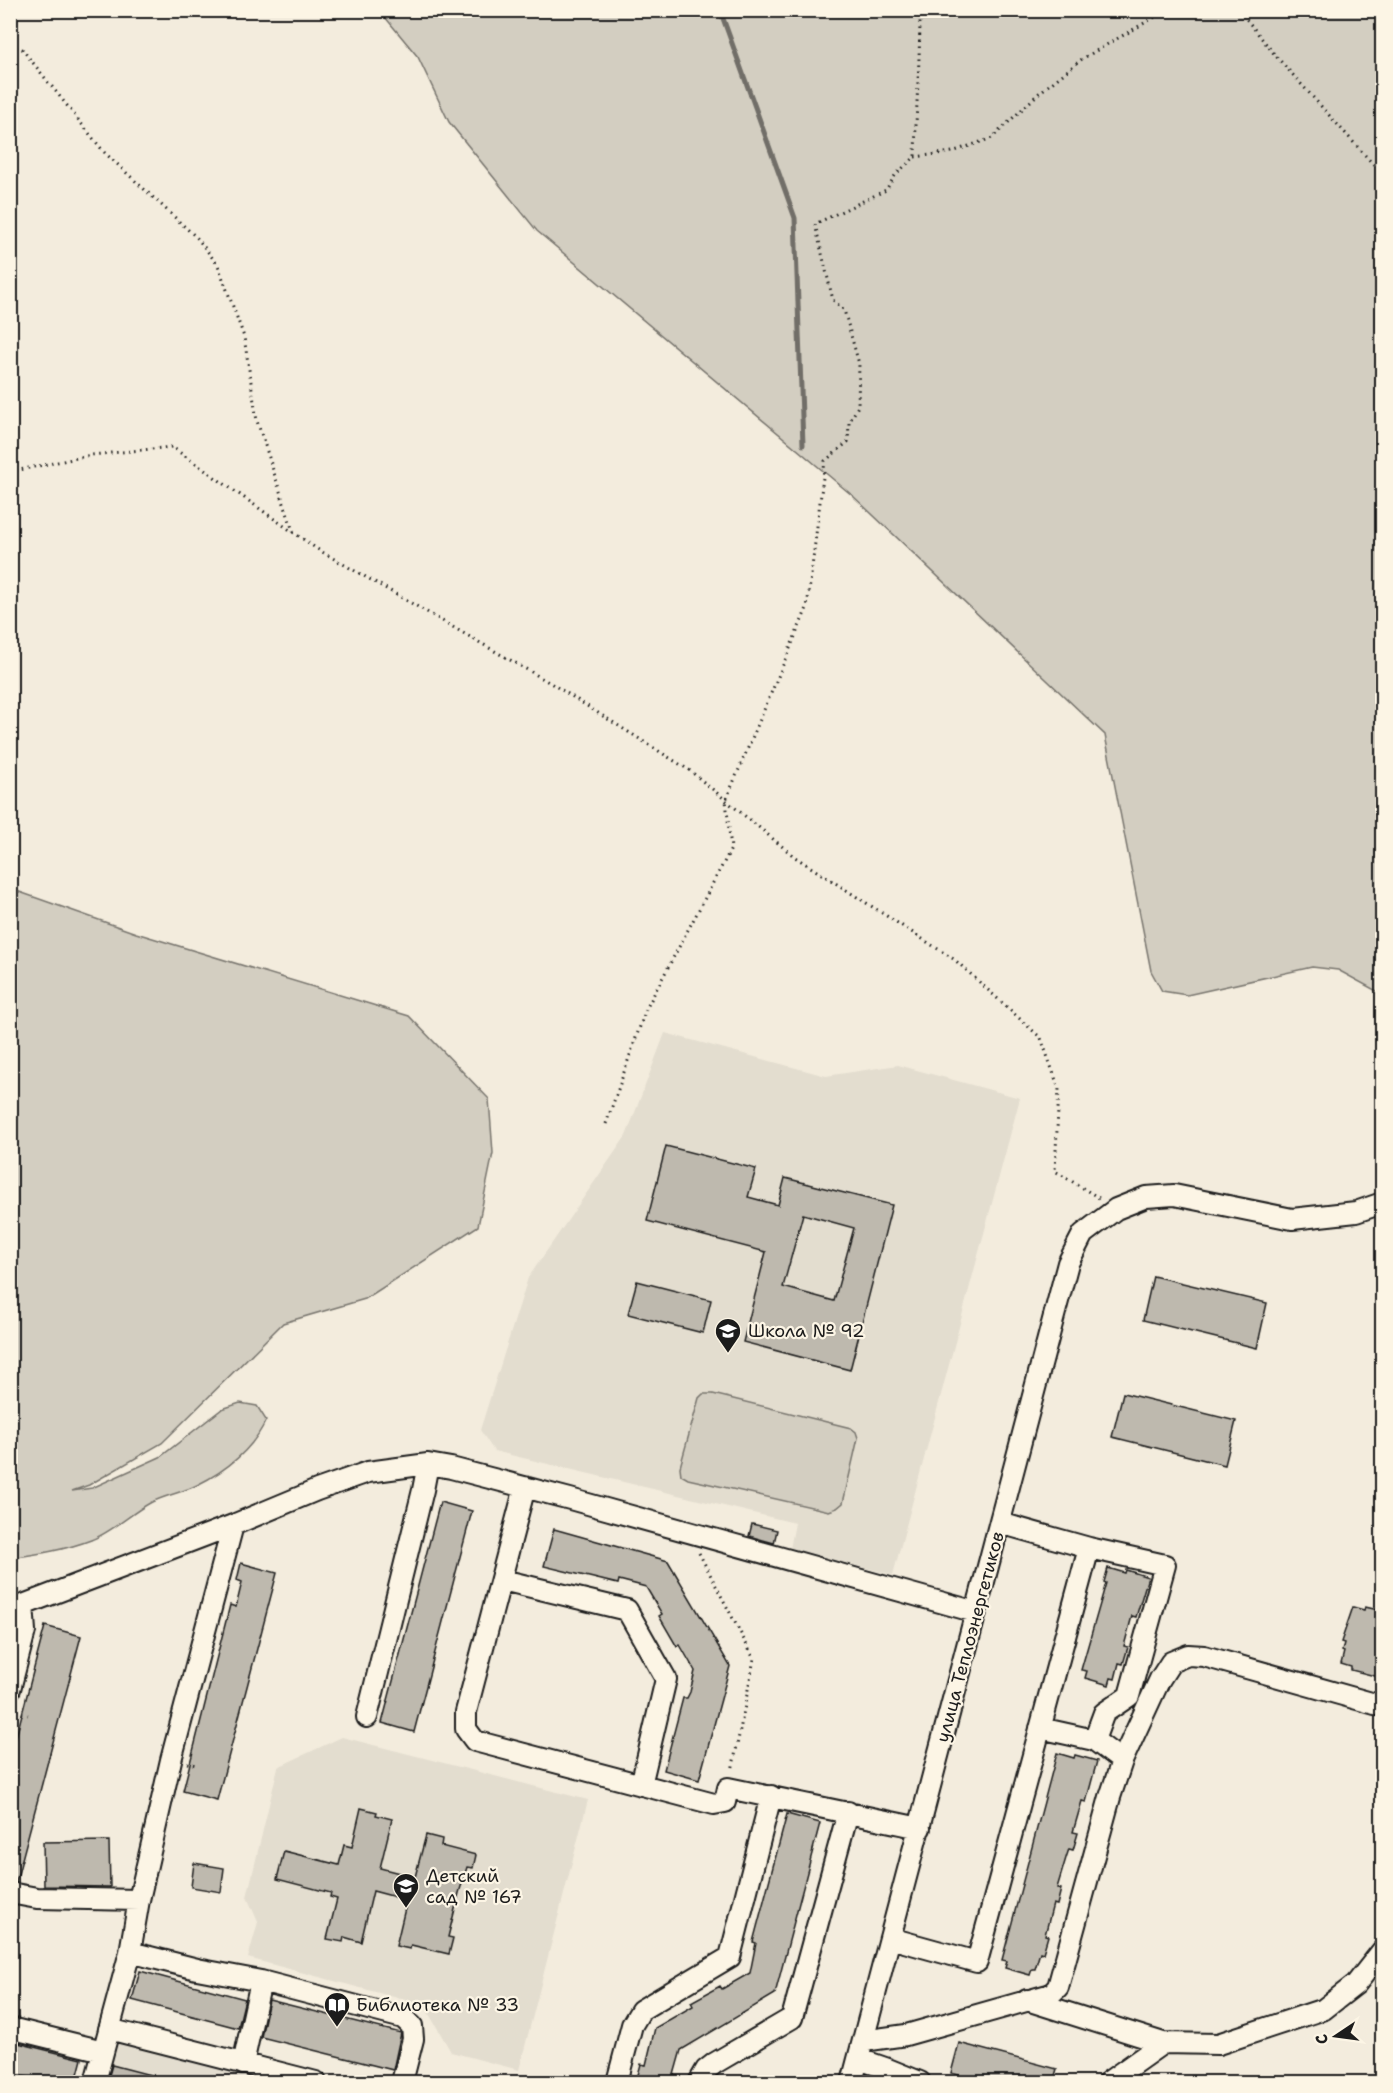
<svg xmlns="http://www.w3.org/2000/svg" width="1393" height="2093" font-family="'Shantell Sans',sans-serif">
  <rect width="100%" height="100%" fill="#f3ecdd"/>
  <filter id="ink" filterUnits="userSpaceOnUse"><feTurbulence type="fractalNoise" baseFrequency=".0167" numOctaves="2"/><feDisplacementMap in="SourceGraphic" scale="12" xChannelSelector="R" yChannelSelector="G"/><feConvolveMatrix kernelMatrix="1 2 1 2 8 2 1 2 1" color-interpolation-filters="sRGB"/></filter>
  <g filter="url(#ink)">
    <path fill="#e3ddcf" d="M665,1033L826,1076L898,1065L1020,1098L893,1575L790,1549L795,1523L494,1451L480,1430L528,1278L626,1136Z
      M342,1737L588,1800L519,2070L451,2052L424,2005L248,1958L258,1922L247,1897L278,1767Z
      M94,2034L293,2082H82Z"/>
    <path fill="#d3cec1" stroke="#78756e" stroke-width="1.5" d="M428,11H1382V994L1338,970L1312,967L1187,995L1162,991L1151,971L1105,735L853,496L537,231L449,122L418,57L380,11H413L417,13Z
      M11,889L136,933L409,1016L489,1099L493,1153L478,1226L365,1299L283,1323L162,1443L89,1485L72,1491L92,1488L160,1457L222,1409L240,1403L257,1406L266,1420C253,1449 226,1471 197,1485C182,1493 165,1495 150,1503C130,1514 112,1532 91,1540C65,1550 38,1554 11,1558Z
      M703,1394H713L851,1428L856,1432L858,1438L843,1503L837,1508L829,1511L688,1479L681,1475L680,1467L699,1398Z"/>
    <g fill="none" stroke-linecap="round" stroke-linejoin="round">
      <path stroke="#716e68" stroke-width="5" d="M720,10L795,218L803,445"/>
    </g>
    <path fill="#beb9ae" stroke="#1c1c1c" stroke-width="1.5" fill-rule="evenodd" d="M666,1146L756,1169L748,1197L778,1205L785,1178L892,1205L850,1370L743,1342L766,1252L647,1221ZM803,1214L854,1228L834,1301L783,1287Z
      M1153,1276L1267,1303L1257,1348L1143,1320Z
      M637,1281L711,1300L703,1333L628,1314Z
      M1123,1393L1236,1421L1225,1465L1112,1437Z
      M440,1502L472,1511L414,1732L382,1723Z
      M752,1524L777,1530L774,1543L749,1536Z
      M554,1529L668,1561L730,1666L699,1780L664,1770L683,1698H687L690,1692L695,1671L680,1645L677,1647L659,1616L662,1614L646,1587L619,1580L618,1584L544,1566Z
      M241,1563L277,1573L217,1800L183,1791L230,1605L236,1607L242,1582L237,1580Z
      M1108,1568L1125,1573L1126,1570L1148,1577L1136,1617L1132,1616L1124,1646L1128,1647L1123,1664L1119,1663L1115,1679L1111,1678L1109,1685L1085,1678L1087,1671L1081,1670L1106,1583L1104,1582Z
      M1353,1607L1364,1610L1365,1607L1383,1611V1678L1351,1670V1667L1341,1664L1344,1652L1342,1651L1344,1643L1341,1642Z
      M45,1626L81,1636L16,1882L10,1881V1760Z
      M1057,1753L1074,1758L1075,1755L1097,1761L1086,1802L1082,1801L1073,1832L1078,1833L1073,1850L1069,1849L1066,1858L1057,1888L1061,1889L1057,1905L1053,1904L1045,1935L1048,1936L1043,1953L1040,1952L1035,1969H1032L1030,1975L1005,1968L1007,1961L1002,1960Z
      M361,1808L377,1812L376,1815L392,1819L380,1868L415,1877L426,1835L442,1839L441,1846L476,1855L473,1868L467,1867L459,1893L448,1937L453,1938L449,1954L411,1945L410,1949L396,1946L407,1900L373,1891L361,1942L344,1937L343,1942L327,1939L337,1899L330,1897L331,1893L277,1879L284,1851L339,1865L344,1845L352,1847Z
      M787,1814L820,1823L775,1994L681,2050L672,2082H636L641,2064L646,2065L655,2028L693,2006L691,2002L720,1986L722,1989L750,1973L756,1943L753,1942Z
      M109,1841L110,1887L44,1886L43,1842Z
      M194,1863L224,1868L221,1892L191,1887Z
      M140,1971L245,1999L238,2028L132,2000Z
      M269,2000L401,2033L393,2070L261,2037Z
      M10,2041L82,2059L76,2082H46L10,2073Z
      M959,2043L1057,2069L1053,2082H984L951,2073Z
      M112,2065L162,2078L161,2082H107Z"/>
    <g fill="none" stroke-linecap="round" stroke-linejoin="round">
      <g stroke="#1c1c1c" stroke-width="24">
        <path id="minor" d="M525,1487L466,1712V1729L475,1741L714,1804L725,1802L728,1788L920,1828
          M1089,1548L1165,1565L1129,1696L1104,1713L1094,1740
          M502,1580L627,1610L666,1679L641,1785
          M10,1610L233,1525L317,1490L368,1472L428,1464L451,1468L570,1499L976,1612
          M10,1689L25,1631L23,1605
          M367,1717L423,1490L428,1464
          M1040,1728L1094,1740L1122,1761
          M10,1893L37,1898L139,1900
          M890,1938L977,1962L1089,1548L1000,1523
          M130,1952L197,1969L261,1981L403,2018L412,2026L413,2039L402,2082
          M1027,2000L1163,2043L1218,2044L1324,2009L1356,1984L1382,1951
          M10,2028L103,2051
          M109,2029L316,2082
          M863,2041L906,2035L1051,1994L1058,1987L1110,1797L1122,1761L1160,1679L1171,1662L1188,1655L1204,1656L1382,1706
          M859,2059L888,2069L920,2082
          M243,2064L261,1981
          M95,2082L130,1952L139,1900L171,1760L233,1525
          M617,2082L632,2025L641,2010L730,1957L771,1796
          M699,2082L706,2070L715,2063L792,2018L848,1812
          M852,2082L1068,1263L1083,1234L1116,1209L1146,1197L1174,1195L1292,1219L1356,1212L1382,1203
          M1108,2082L1163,2043"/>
      </g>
      <path stroke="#1c1c1c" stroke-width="3" stroke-dasharray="1.5 4.5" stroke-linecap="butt" d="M1239,10L1275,55L1382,174
        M10,46L22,49L104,152L197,238L218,265L244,337L257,421L293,531
        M915,157L952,152L992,138L1039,93L1082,59L1167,10
        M10,472L91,455L172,447L317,549L552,684L689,770L795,857L955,960L1041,1038L1059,1089L1055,1171L1099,1198
        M606,1124L646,1009L731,849L726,800L807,608L825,461L848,442L849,423L858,406L859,364L844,310L833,300L815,224L886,190L896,174L915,157C916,108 920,60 920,10
        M699,1553L754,1659L732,1771
        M10,1711L28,1715
        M187,1763L197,1765
        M10,1770L14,1771"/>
      <use href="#minor" stroke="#fcf5e5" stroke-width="20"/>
    </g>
  </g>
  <defs>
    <g id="school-pin" transform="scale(1.35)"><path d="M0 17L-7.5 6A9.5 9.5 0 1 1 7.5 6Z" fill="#1c1c1c" stroke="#fcf5e5"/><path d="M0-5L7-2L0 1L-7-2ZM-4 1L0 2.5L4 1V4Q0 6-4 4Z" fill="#fff"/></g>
    <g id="library-pin" transform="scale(1.35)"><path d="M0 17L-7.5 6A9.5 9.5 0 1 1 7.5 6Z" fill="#1c1c1c" stroke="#fcf5e5"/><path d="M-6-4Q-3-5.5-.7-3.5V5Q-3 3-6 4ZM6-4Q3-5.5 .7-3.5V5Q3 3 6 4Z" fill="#fff"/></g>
  </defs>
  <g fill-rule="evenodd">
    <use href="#school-pin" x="728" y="1331"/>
    <use href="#school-pin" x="406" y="1886"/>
    <use href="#library-pin" x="337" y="2005"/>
  </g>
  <g text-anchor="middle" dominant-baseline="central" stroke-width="4.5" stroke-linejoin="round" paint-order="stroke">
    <g font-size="18" fill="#1c1c1c" stroke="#fcf5e5" text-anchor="start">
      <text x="748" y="1331">Школа № 92</text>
      <text x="426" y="1876">Детский<tspan x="426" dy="21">сад № 167</tspan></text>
      <text x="356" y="2005">Библиотека № 33</text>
    </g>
    <g font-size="18" fill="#1c1c1c" stroke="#fcf5e5">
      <text transform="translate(970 1637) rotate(-75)">улица Теплоэнергетиков</text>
    </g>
  </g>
  <rect width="1393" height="2093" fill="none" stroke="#fcf5e5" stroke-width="36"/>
  <rect x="18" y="18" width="1357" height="2057" fill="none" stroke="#1c1c1c" stroke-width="2" filter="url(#ink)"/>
  <g transform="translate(1336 2036) rotate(257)" stroke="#fcf5e5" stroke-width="4.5" paint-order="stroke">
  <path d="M0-4.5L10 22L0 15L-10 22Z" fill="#1c1c1c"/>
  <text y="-9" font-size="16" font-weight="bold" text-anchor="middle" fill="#1c1c1c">С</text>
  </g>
</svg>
